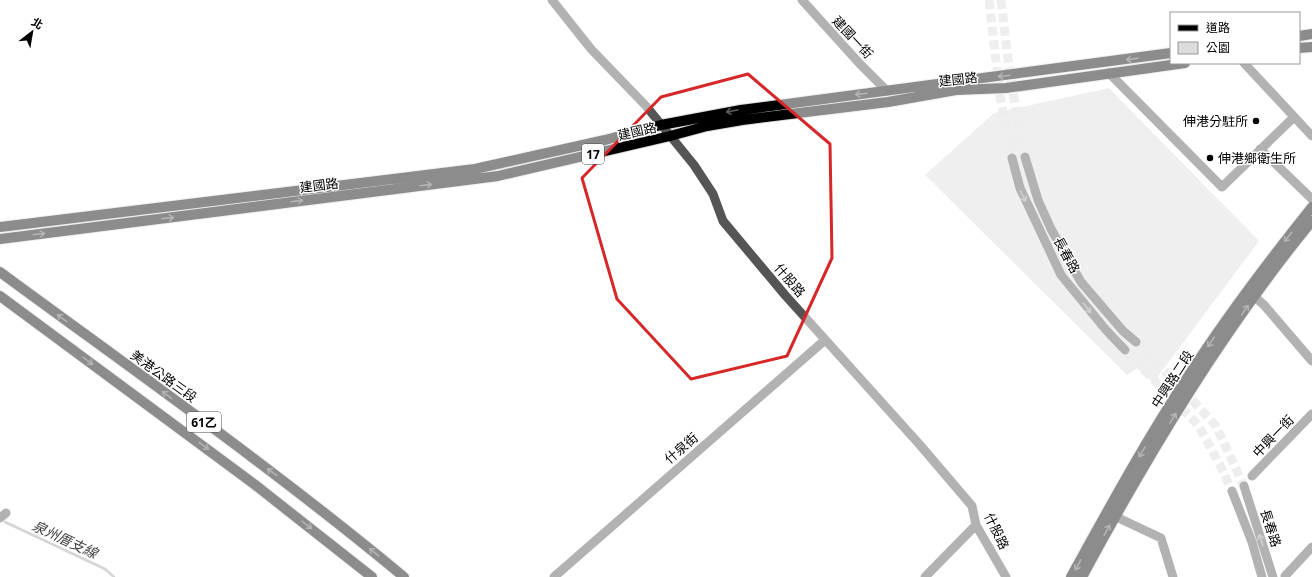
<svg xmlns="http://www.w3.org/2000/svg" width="1312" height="577" font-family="'Noto Sans','Noto Sans TC',sans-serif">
  <rect width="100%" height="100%" fill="#fff"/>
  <path fill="#dcdcdc" d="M1109,88L1259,241L1153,383L1137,368L1127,375L925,175L994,113Z"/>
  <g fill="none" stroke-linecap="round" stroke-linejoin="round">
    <path stroke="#a3a3a3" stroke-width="2.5" d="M5,522L105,569L114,577"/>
    <path stroke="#d9d9d9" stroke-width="9" stroke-dasharray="9 4.5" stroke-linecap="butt" d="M989,0L1000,96L1012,158
      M1001,0L1008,59L1018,125L1025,157
      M1136,342L1184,391L1216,426L1244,486
      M1125,350L1198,425L1219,463L1232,491"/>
    <g stroke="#dbdbdb" stroke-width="12">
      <path id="major" d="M1299,36L1312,34
        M1299,48L1312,47
        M0,227L475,169L605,140L661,125L741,110L1171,53
        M0,239L498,176L670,136L707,126L742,120L888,102L956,90L1006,88L1185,63
        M0,272C136,372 274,469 404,577
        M0,296L254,484L372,577
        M1071,577C1108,510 1145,442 1187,378C1225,319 1268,262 1312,207
        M1082,577C1149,453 1222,331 1312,221"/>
    </g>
    <path stroke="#555" stroke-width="9" d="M552,0L591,49L646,106L694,165L713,194L723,221L785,295L920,445L972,506L976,525L1006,577
      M802,0L860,64L887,91
      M1244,63L1312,136
      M1109,73L1222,187L1294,117
      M1260,149L1312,199
      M1025,157L1038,200L1051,229L1081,282L1123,331L1136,342
      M1012,158L1020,188L1061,275L1106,330L1125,350
      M1249,292L1264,305L1312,361
      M1252,476L1312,414
      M1244,486L1273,577
      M1232,491L1252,542L1262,577
      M1110,514L1161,538L1173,577
      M0,518L6,513
      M1285,576L1312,547
      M554,577L825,340
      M925,577L976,525"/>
    <use href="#major" stroke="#000" stroke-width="10"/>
  </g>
  <defs><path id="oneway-shaft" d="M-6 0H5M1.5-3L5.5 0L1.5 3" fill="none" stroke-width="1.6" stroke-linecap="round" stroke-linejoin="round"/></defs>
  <g stroke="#595959">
    <use href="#oneway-shaft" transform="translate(1132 59) rotate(172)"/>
    <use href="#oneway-shaft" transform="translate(1004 76) rotate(173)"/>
    <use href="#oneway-shaft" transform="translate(861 94) rotate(173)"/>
    <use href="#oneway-shaft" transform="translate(732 111) rotate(169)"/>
    <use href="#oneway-shaft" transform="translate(426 185) rotate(-7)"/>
    <use href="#oneway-shaft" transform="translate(297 201) rotate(-7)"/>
    <use href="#oneway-shaft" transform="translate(168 218) rotate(-7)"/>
    <use href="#oneway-shaft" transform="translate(39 234) rotate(-7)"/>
    <use href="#oneway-shaft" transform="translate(1288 237) rotate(128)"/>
    <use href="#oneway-shaft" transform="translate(1245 310) rotate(-55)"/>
    <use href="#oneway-shaft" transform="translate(62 318) rotate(-144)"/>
    <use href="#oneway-shaft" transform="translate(1211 342) rotate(124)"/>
    <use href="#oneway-shaft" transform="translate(88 361) rotate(36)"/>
    <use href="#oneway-shaft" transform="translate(167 395) rotate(-144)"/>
    <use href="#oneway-shaft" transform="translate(1173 418) rotate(-59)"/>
    <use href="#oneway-shaft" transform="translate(204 446) rotate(37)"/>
    <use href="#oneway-shaft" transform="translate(1142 452) rotate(120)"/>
    <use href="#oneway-shaft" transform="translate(272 472) rotate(-143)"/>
    <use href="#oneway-shaft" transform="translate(307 525) rotate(38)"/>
    <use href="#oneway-shaft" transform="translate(1107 530) rotate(-61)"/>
    <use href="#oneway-shaft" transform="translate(374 552) rotate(-140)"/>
    <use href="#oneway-shaft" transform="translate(1078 565) rotate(119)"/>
  </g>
  <g stroke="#999">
    <use href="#oneway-shaft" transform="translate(1023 196) rotate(64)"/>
    <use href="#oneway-shaft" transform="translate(1087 308) rotate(51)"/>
    <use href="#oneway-shaft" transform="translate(1261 540) rotate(-108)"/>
  </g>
  <path d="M0 0H1312V577H0ZM748,74L830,144L832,258L787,356L691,379L617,299L582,178L661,97Z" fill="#fff" fill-opacity=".55" fill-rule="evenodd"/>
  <path fill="none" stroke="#d62828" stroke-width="3" stroke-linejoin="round" d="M748,74L830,144L832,258L787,356L691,379L617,299L582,178L661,97Z"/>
  <g fill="#000" stroke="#fff" stroke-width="1.5">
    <circle cx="1256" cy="121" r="4"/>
    <circle cx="1210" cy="158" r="4"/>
  </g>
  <g text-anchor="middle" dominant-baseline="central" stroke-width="3" stroke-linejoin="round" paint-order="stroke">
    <g fill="#fff" stroke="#4c4c4c" stroke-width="1">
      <rect x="582" y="144" width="22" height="20" rx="3"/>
      <rect x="187" y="412" width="34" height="20" rx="3"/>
    </g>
    <g font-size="12" font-weight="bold" fill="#000">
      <text x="593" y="154">17</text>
      <text x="204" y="422">61乙</text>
    </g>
    <g font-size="13" fill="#000" stroke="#fff">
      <text transform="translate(853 37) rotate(47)">建國一街</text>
      <text transform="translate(958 79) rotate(-6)">建國路</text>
      <text transform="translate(637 131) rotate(-13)">建國路</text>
      <text transform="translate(319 185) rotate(-7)">建國路</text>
      <text transform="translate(1067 255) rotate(61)">長春路</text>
      <text transform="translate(790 280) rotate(49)">什股路</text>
      <text transform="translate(164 376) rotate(36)">美港公路三段</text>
      <text transform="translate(1172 379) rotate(-57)">中興路二段</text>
      <text transform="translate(1273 436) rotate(-46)">中興一街</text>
      <text transform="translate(681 448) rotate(-41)">什泉街</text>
      <text transform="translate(1271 528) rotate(72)">長春路</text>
      <text transform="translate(997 531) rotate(64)">什股路</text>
    </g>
    <g font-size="13" fill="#000" stroke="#fff" text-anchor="end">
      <text x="1248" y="121">伸港分駐所</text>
      <text x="1218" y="158" text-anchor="start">伸港鄉衛生所</text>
    </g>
    <g font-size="14" font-style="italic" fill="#444" stroke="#fff">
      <text transform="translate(65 539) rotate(25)">泉州厝支線</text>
    </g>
  </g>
  <rect x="1170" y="12" width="130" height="52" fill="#ffffff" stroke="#999999"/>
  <rect x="1178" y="25" width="20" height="6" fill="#000000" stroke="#999999"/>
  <text x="1206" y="32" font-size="12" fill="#000000">道路</text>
  <rect x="1178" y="42" width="20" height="12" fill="#dcdcdc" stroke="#999999"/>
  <text x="1206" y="52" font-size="12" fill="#000000">公園</text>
  <g transform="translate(32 32) rotate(31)" stroke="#ffffff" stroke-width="3" paint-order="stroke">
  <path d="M0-3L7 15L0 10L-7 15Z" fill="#000000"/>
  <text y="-6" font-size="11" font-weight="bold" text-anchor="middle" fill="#000000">北</text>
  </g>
</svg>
